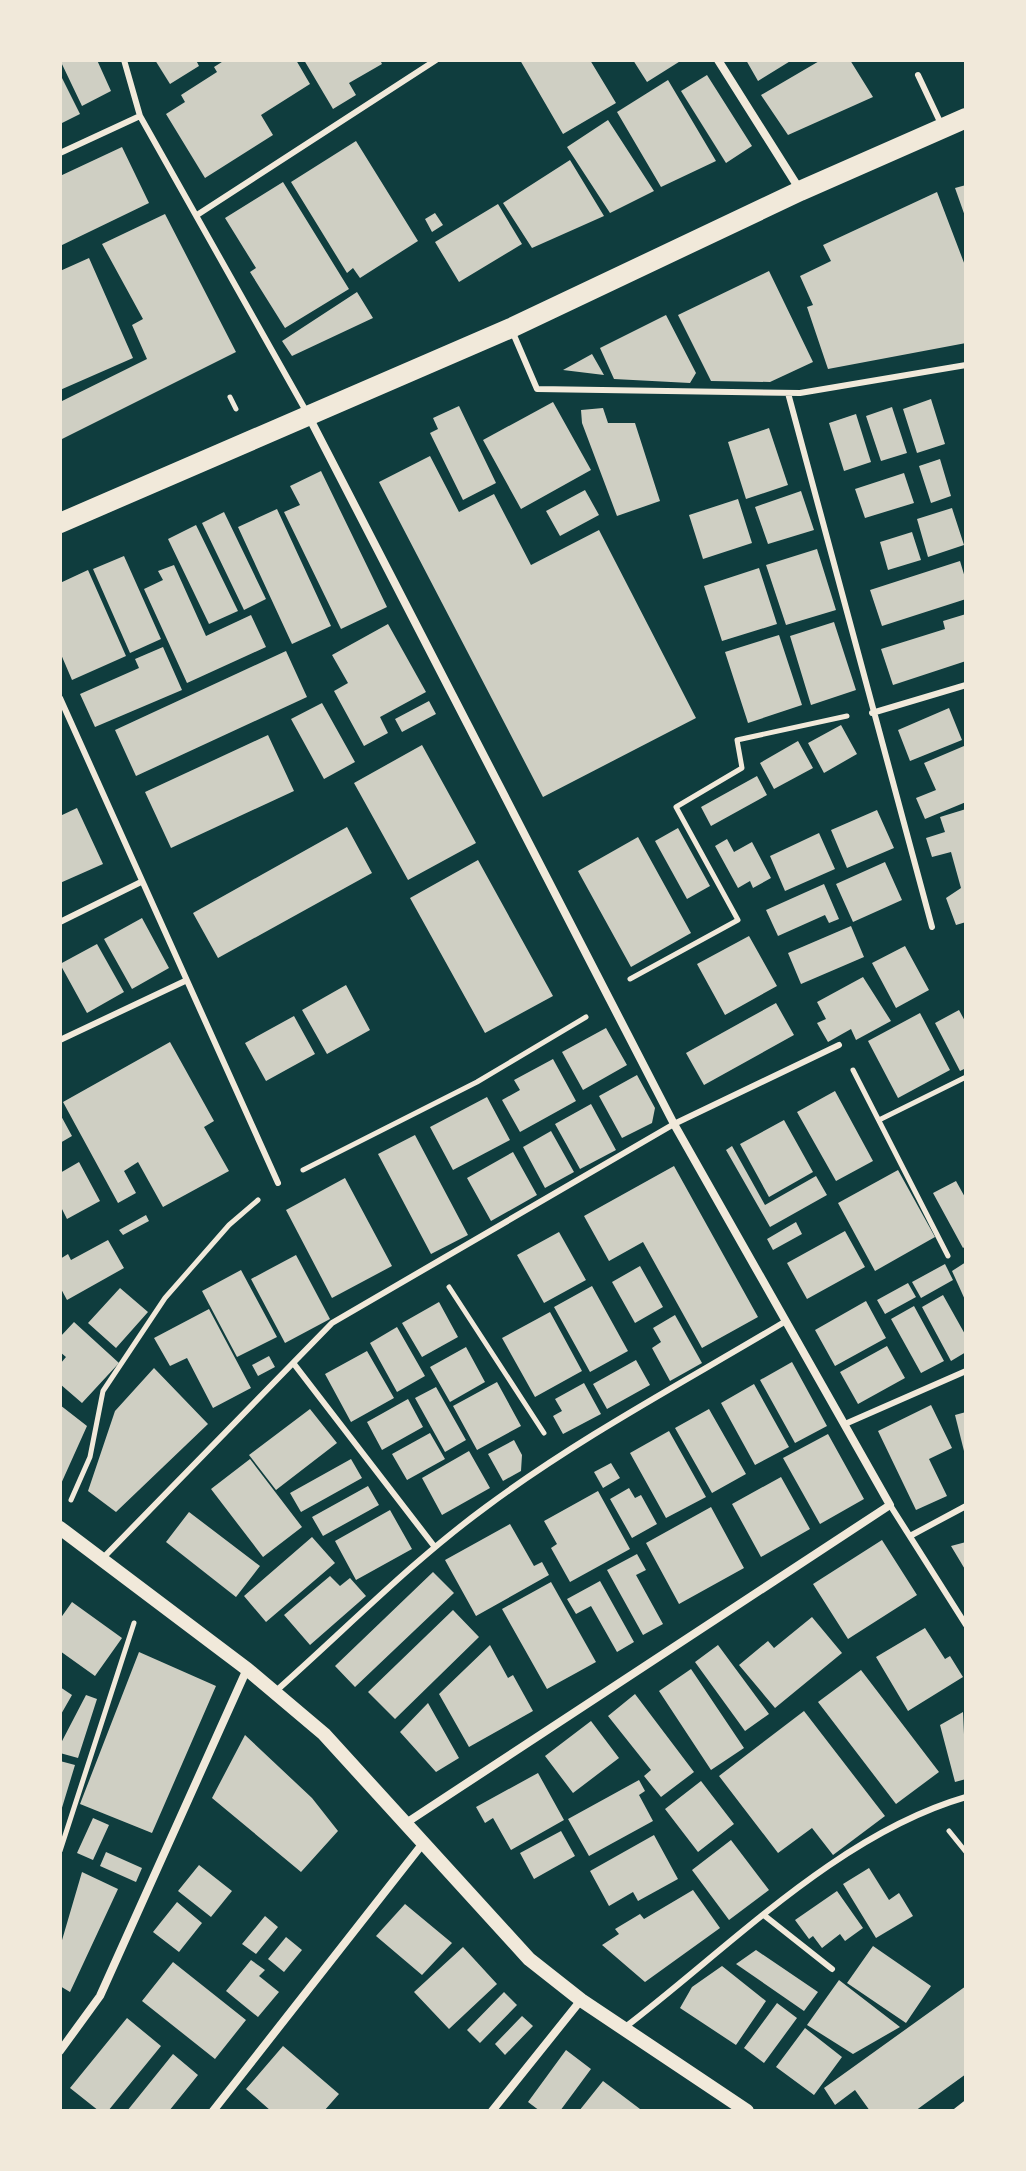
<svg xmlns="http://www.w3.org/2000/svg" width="1026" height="2171" font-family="'PT Sans',sans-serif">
  <rect width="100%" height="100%" fill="#0f3d3e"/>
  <path fill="#cfcfc3" d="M60,60H97L111,91L82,106Z
    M155,60H196L199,66L170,84Z
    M225,60H296L310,84L261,115L273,135L205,178L166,114L185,102L181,95L217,72L214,67Z
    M304,60H380L382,64L349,83L356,95L333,109Z
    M520,60H590L616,103L563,134Z
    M633,60H682L647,82Z
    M746,60H792L758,81Z
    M821,60H850L873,97L788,135L761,95Z
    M60,74L80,114L60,124Z
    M707,75L752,146L726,163L681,91Z
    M668,80L716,161L661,187L617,112Z
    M608,120L654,191L610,213L567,147Z
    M356,141L418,241L360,278L353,268L347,273L291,182Z
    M122,147L149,203L60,246V176Z
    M570,160L604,216L532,248L503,203Z
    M283,182L349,289L285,328L250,272L256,268L225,218Z
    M966,185V219L955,188Z
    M937,192L966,268V343L828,369L807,307L813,305L800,276L831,261L823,245Z
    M498,204L522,244L459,282L435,242Z
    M435,213L443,225L432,232L425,219Z
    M165,214L236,352L60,440V402L147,359L132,325L143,319L102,244Z
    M89,258L133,358L60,390V271Z
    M769,271L813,362L770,382L711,381L678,315Z
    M357,292L373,318L292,356L282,341Z
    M666,315L696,373L690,383L614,379L600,348Z
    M592,354L604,375L563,370Z
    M931,399L945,444L917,453L903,409Z
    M553,402L591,470L521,509L483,440Z
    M459,406L496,483L463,500L430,433L438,429L433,418Z
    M892,407L907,453L881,461L866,416Z
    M603,408L608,423H635L660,501L617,516L582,423L581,410Z
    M856,414L871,462L844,471L829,423Z
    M769,428L788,485L746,499L728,442Z
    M430,456L459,512L494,494L531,565L599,530L696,718L543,797L379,482Z
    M940,459L951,496L931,503L919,466Z
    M321,471L387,607L341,629L284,512L300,505L290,486Z
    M904,473L914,503L865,518L855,489Z
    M585,490L599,515L560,536L546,511Z
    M801,491L814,530L768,544L755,507Z
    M738,499L752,543L703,559L689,515Z
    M952,508L964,545L928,557L917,519Z
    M277,509L331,626L292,644L238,527Z
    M224,512L266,599L244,610L202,523Z
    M196,525L238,611L209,624L168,539Z
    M912,532L921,560L888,570L880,542Z
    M817,549L836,610L786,625L766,565Z
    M124,556L161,639L130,653L93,569Z
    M960,561L966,581V599L882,626L870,590Z
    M174,565L206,636L251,615L266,647L187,683L144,589L163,580L158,571Z
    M759,568L777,624L722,641L704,586Z
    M88,570L126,656L72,680L60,652V583Z
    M966,614V661L893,685L881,649L945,629L943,621Z
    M834,622L856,690L811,705L790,636Z
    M388,624L426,692L380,717L388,733L364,746L334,691L348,683L332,655Z
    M779,635L802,705L748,723L725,652Z
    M163,647L182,690L95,727L80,694L139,668L135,659Z
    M286,651L307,697L136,776L115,730Z
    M429,701L436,714L402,732L395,719Z
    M322,703L355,762L324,779L291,719Z
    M949,708L962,740L910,761L898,730Z
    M841,725L857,754L824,773L808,743Z
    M268,735L294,791L171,848L145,792Z
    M798,741L813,768L774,789L760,763Z
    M422,745L476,843L408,880L354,783Z
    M964,746L966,802L925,819L916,798L936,790L924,763Z
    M757,776L767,795L711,826L701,807Z
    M77,808L103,864L60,883V816Z
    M966,809V922L956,925L946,898L961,888L951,852L932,857L926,838L945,832L940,817Z
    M877,810L894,848L847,868L831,830Z
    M347,827L372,873L218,958L193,913Z
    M678,828L710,886L687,899L655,841Z
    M819,833L835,869L785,891L770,856Z
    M638,837L691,933L631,967L578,871Z
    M727,839L734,852L752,842L771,878L753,888L750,881L738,888L715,846Z
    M478,860L553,996L485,1033L410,898Z
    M885,862L902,900L853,922L836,884Z
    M824,884L839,919L829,923L825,915L778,936L766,910Z
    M142,918L169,968L132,989L104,939Z
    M851,926L864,957L801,984L788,953Z
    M749,936L777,986L725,1015L697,964Z
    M97,944L124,992L87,1013L60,964Z
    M905,946L929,990L896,1008L872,963Z
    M863,977L891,1021L856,1040L851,1029L828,1042L817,1023L826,1019L817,1002Z
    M346,985L370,1030L327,1054L302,1010Z
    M776,1003L794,1035L704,1085L686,1053Z
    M959,1010L966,1023V1068L960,1071L935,1023Z
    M920,1013L950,1070L898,1098L868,1041Z
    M294,1016L315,1054L266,1081L245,1043Z
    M606,1028L627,1065L583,1090L562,1052Z
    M170,1042L214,1121L204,1127L229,1171L163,1207L138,1162L124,1171L136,1193L118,1203L63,1102Z
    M553,1059L576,1101L520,1132L502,1100L520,1090L514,1080Z
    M637,1075L655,1108L652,1123L622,1138L599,1096Z
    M835,1091L873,1161L836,1181L797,1112Z
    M487,1097L510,1140L453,1170L430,1127Z
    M591,1104L616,1150L580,1169L555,1124Z
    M60,1114L72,1136L60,1143Z
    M784,1120L813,1172L769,1197L740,1144Z
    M551,1131L574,1172L545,1188L523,1147Z
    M415,1135L468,1235L431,1254L378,1154Z
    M732,1146L765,1205L816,1176L827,1195L770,1227L726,1150Z
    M513,1152L537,1195L491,1221L467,1178Z
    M79,1162L100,1201L67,1219L60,1205V1173Z
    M674,1166L758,1317L702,1348L643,1242L609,1261L584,1216Z
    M898,1170L935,1237L875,1271L838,1203Z
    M345,1178L392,1266L332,1298L286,1210Z
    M956,1181L966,1199V1246L963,1248L933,1193Z
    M146,1215L149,1221L123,1235L119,1230Z
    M796,1222L802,1234L773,1250L767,1239Z
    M845,1231L865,1267L807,1299L787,1263Z
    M559,1232L586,1280L544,1303L517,1255Z
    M108,1240L124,1268L67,1300L60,1287V1259L68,1254L71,1260Z
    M296,1255L330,1319L285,1343L251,1279Z
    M966,1262V1302L952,1271Z
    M945,1264L953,1280L921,1298L912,1282Z
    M640,1266L663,1307L635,1323L612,1282Z
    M241,1270L277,1337L237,1357L202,1291Z
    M908,1283L916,1297L885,1314L877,1300Z
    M592,1286L628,1351L590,1372L554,1307Z
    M120,1288L148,1312L116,1348L88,1323Z
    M943,1295L966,1336V1352L951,1361L922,1307Z
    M866,1301L886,1338L835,1366L815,1330Z
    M439,1302L458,1337L422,1357L402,1323Z
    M914,1306L944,1361L921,1373L891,1319Z
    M209,1309L251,1388L213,1408L187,1358L170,1366L154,1338Z
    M550,1312L582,1371L535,1397L502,1338Z
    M675,1315L702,1363L670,1381L652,1348L661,1342L653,1328Z
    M74,1322L119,1363L82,1403L60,1384V1364L66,1357L60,1352V1337Z
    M397,1327L425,1376L397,1392L370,1343Z
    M887,1346L905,1378L858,1404L840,1372Z
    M466,1347L485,1382L450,1402L430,1367Z
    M367,1351L394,1398L351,1422L325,1374Z
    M269,1356L275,1367L258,1376L252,1365Z
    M636,1360L650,1385L607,1409L593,1384Z
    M792,1362L827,1426L795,1443L760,1380Z
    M154,1368L208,1424L116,1512L88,1491L115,1411Z
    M497,1382L521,1426L477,1450L453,1406Z
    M584,1383L601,1414L563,1434L553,1416L562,1411L555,1399Z
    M754,1384L789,1447L755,1465L721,1403Z
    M436,1387L466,1440L445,1452L415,1398Z
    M408,1399L423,1427L382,1450L367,1422Z
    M60,1405L87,1426L60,1486Z
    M931,1405L952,1448L929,1459L947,1496L916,1510L878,1431Z
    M310,1409L337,1443L276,1490L249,1455Z
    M709,1409L746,1474L712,1493L675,1428Z
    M966,1412V1455H965L955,1415Z
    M669,1431L706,1497L666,1518L630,1453Z
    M430,1433L445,1459L407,1480L392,1454Z
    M828,1434L864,1499L820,1524L783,1458Z
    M514,1440L522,1455L521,1471L503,1481L488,1454Z
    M469,1451L490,1488L442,1515L422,1478Z
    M250,1459L302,1527L263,1557L211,1489Z
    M351,1459L362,1478L301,1512L290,1493Z
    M611,1463L620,1478L603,1488L594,1472Z
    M781,1477L810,1529L761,1557L732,1504Z
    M368,1486L379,1505L323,1536L312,1517Z
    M629,1488L635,1498L641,1495L657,1524L632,1538L610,1499Z
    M598,1491L630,1549L570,1582L551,1548L557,1544L544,1521Z
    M711,1507L744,1568L679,1604L646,1543Z
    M390,1510L412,1549L356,1580L335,1541Z
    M189,1512L260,1566L236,1597L166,1542Z
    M510,1524L534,1566L542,1562L549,1575L476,1616L445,1560Z
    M312,1537L335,1563L266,1622L244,1596Z
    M882,1540L917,1595L848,1639L813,1584Z
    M966,1542V1571L951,1546Z
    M637,1554L646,1570L636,1575L663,1624L643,1635L607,1570Z
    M433,1572L454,1593L355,1687L335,1666Z
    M330,1576L340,1586L350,1578L366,1596L310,1645L284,1615Z
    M600,1581L634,1642L617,1652L591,1606L576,1614L567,1599Z
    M551,1582L596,1662L547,1689L502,1609Z
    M72,1602L122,1638L95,1676L60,1651V1619Z
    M453,1610L479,1637L395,1719L368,1692Z
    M812,1617L842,1653L775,1708L739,1665L768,1641L774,1648Z
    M925,1628L945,1659L950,1656L963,1677L908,1711L876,1657Z
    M490,1645L508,1678L513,1675L533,1711L469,1747L439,1694Z
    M718,1645L769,1714L745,1731L695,1662Z
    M139,1652L216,1686L152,1833L80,1804Z
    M691,1669L744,1748L711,1770L659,1691Z
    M861,1670L939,1772L896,1804L818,1702Z
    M60,1687L72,1695L60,1716Z
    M635,1694L694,1772L661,1797L644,1776L651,1770L608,1716Z
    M86,1695L97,1699L78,1758L60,1753V1745Z
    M428,1703L459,1758L436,1772L400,1732Z
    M804,1711L885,1816L833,1855L812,1828L778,1853L719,1776Z
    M963,1712L966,1779L955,1782L940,1725Z
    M591,1721L619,1758L573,1793L545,1756Z
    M245,1735L312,1798L338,1831L301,1872L212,1798Z
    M60,1761L75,1765L61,1811H60Z
    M538,1773L564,1820L511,1850L493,1818L485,1823L476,1807Z
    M639,1780L645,1791L639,1795L653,1821L589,1856L568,1819Z
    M701,1781L734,1824L698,1852L665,1809Z
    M93,1818L109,1825L93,1860L77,1853Z
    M561,1831L575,1856L534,1879L520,1853Z
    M654,1835L678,1879L638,1901L633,1892L609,1906L590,1871Z
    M731,1840L769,1890L729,1920L692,1870Z
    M106,1852L142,1868L136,1882L100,1866Z
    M199,1865L232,1891L211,1917L178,1891Z
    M869,1868L889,1900L899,1893L913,1916L876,1938L843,1884Z
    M82,1872L118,1889L70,1992L60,1986V1947Z
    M693,1890L720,1928L645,1982L602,1945L619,1934L615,1929L640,1914L644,1919Z
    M837,1891L863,1928L845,1941L840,1934L822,1948L813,1936L809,1939L795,1920Z
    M177,1902L202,1923L179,1952L153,1932Z
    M405,1904L452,1943L422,1975L376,1936Z
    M265,1916L278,1927L256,1954L242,1944Z
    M286,1937L302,1950L284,1972L268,1959Z
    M873,1946L931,1986L906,2023L847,1983Z
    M463,1947L497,1984L449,2029L414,1992Z
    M756,1950L818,1992L804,2011L736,1964Z
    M251,1960L265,1970L259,1976L279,1992L258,2017L226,1991Z
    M173,1962L246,2020L215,2059L142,2001Z
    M722,1966L766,2001L736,2045L680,2008L692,1987Z
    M839,1980L900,2027L853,2054L807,2025Z
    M966,1986V2074L915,2111H870L855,2090L835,2105L824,2088Z
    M504,1992L517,2005L480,2043L467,2030Z
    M777,2003L797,2018L764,2063L744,2048Z
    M522,2016L533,2026L505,2055L495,2044Z
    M127,2018L161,2046L108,2111H99L70,2088Z
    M805,2028L842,2057L814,2095L776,2067Z
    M283,2046L339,2094L324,2111H271L246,2089Z
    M566,2050L591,2069L560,2111H540L528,2102Z
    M173,2054L198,2075L169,2111H127Z
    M603,2081L640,2109L639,2111H579Z"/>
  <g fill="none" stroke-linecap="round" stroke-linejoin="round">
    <path stroke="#f1e9da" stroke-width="5" d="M230,397L236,409
      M630,979L738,920L676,807L742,768L737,740L847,716
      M853,1070L948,1256
      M879,1120L966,1077
      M303,1170L477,1082L586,1017
      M449,1287L544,1433
      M71,1500L90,1457L103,1391L165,1298L229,1225L258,1200
      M949,1831L966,1852
      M60,1851L134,1623"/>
    <path stroke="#f1e9da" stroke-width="6" d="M124,60L140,116L306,411
      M918,75L942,126
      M60,153L140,116
      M197,215L436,60
      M513,333L537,389L800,393L966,365
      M788,393L932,927
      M60,698L278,1183
      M872,713L966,685
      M60,922L141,882
      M60,1040L185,981
      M294,1364L434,1546
      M845,1424L966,1371
      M890,1505L966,1625
      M910,1536L966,1506
      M102,1559L332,1323L674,1124L839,1045
      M276,1691C346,1629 411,1562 486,1507C580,1437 686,1381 786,1321
      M765,1916L832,1969
      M624,2028C729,1948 838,1834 966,1797"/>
    <path stroke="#f1e9da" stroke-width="7" d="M957,2111L966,2104"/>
    <path stroke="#f1e9da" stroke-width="8" d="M718,60L800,190
      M309,417L674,1124L890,1505L406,1823
      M60,2051L100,1996L247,1669
      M213,2111L424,1842
      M492,2111L581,2000"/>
    <path stroke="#f1e9da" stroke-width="14" d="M60,1528L247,1669L324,1734L529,1959L581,2000L747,2111"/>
    <path stroke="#f1e9da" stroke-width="20" d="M60,523L511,328L800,191L966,118"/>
  </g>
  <rect width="1026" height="2171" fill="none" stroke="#f1e9da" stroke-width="124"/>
</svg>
